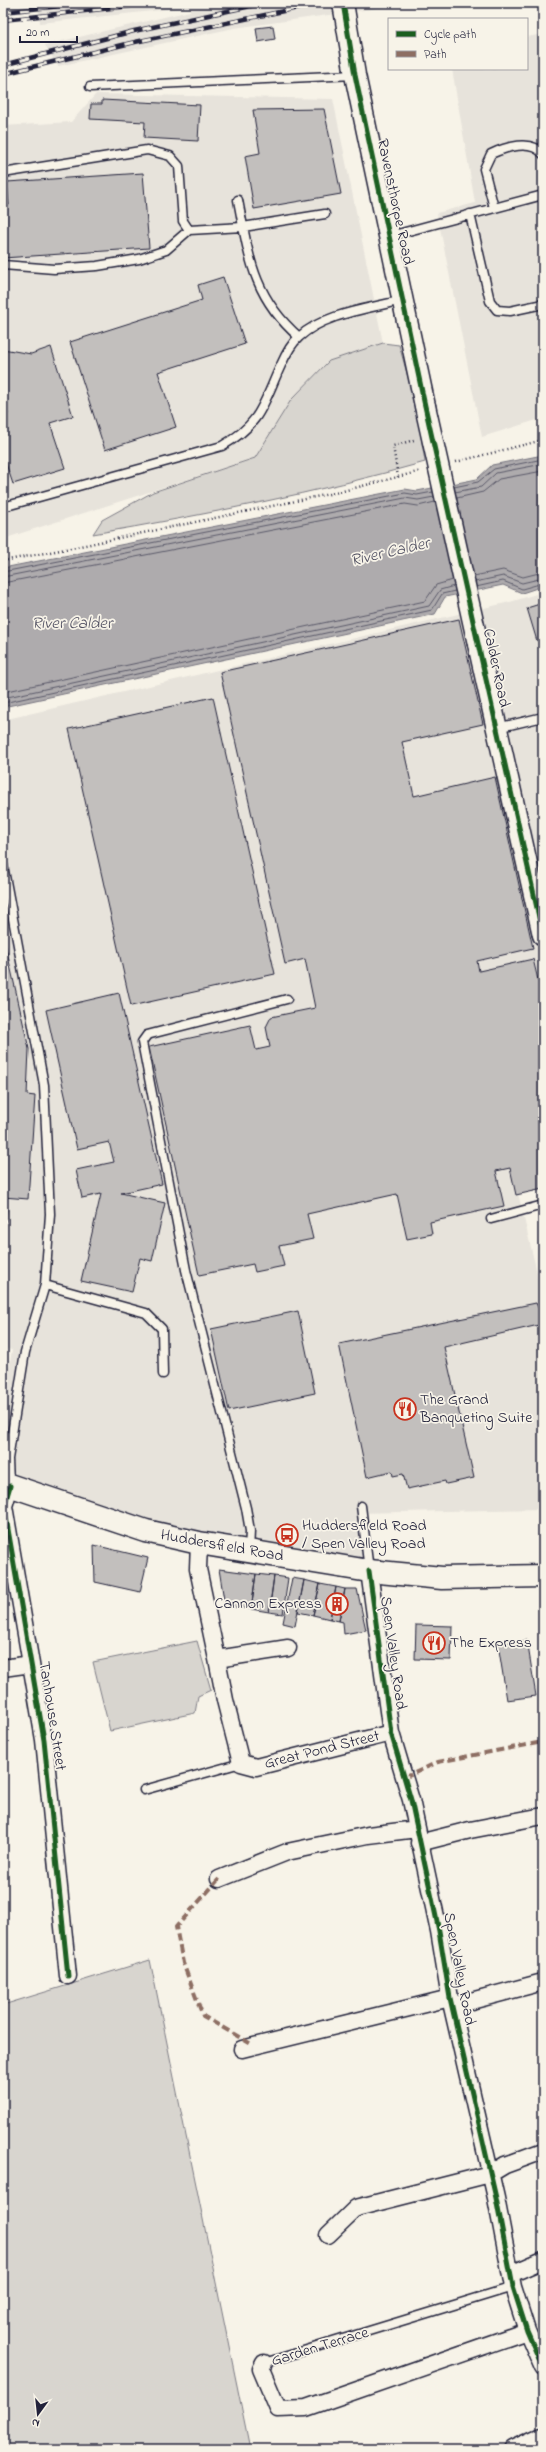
<svg xmlns="http://www.w3.org/2000/svg" width="546" height="2452" font-family="'Indie Flower',sans-serif">
  <rect width="100%" height="100%" fill="#f7f3e8"/>
  <filter id="ink" filterUnits="userSpaceOnUse"><feTurbulence type="fractalNoise" baseFrequency=".025" numOctaves="2"/><feDisplacementMap in="SourceGraphic" scale="8" xChannelSelector="R" yChannelSelector="G"/><feConvolveMatrix kernelMatrix="1 2 1 2 8 2 1 2 1" color-interpolation-filters="sRGB"/></filter>
  <g filter="url(#ink)">
    <path fill="#e7e3db" d="M38,3H415L234,28L58,66L45,45L190,11V7L40,23Z
      M543,34V418L482,437L437,213L475,203L452,69H527V37Z
      M96,94L333,99L383,343L329,361L291,400L255,458L3,539V126L71,122Z
      M543,592V1166L512,1168L543,1298V1509L356,1513L363,1564L202,1538L3,1477V1405L12,1350L3,1348V720L510,602Z"/>
    <path fill="#d8d5cf" stroke="#7d7c85" d="M383,343L399,345L417,409L425,462C316,493 204,515 93,534L102,520L153,492L255,458L291,400L329,361Z
      M197,1641L211,1690L198,1696L195,1713L110,1731L93,1662Z
      M150,1960L250,2449H3V2005Z"/>
    <path fill="#aeabad" stroke="#76747f" d="M543,455V586L522,593L503,585L445,597L435,614L3,707V568L405,489L417,491L477,479L492,465Z"/>
    <g fill="none" stroke-linecap="round" stroke-linejoin="round">
      <path stroke="#5a5969" stroke-width="1" d="M454,487L478,482L494,469L543,459
        M455,492L481,487L496,473L543,464
        M457,498L483,492L499,479L543,471
        M3,572L405,493L417,495L433,492
        M474,576L503,570L523,577L543,572
        M3,577L405,498L418,500L434,497
        M475,582L503,576L522,583L543,578
        M3,583L405,504L418,506L435,502
        M476,587L503,581L522,589L543,583
        M3,692L425,601L436,585L453,580
        M3,698L429,606L440,590L454,586
        M3,703L432,610L442,594L455,591"/>
    </g>
    <path fill="#c2bfbd" stroke="#22223b" d="M273,26L275,39L258,42L256,28Z
      M102,100L200,105L198,141L144,138L145,122L90,119L91,104H102Z
      M324,109L341,194L254,209L245,156L260,153L253,110Z
      M143,173L149,248L3,258V205H9L7,182Z
      M223,277L245,344L158,372L176,427L105,450L70,342L202,300L198,285Z
      M51,347L73,416L50,423L65,468L13,484L3,455V415L8,414L3,399V349L31,354Z
      M543,603V639L537,641L527,608Z
      M459,619L483,724L402,742L414,796L495,777L533,948L477,961L479,971L533,959L543,1001V1189L516,1195L510,1168L496,1171L504,1206L430,1222L432,1234L407,1239L397,1194L307,1214L313,1239L279,1246L284,1266L255,1272L253,1264L199,1275L149,1047L250,1025L256,1050L270,1047L266,1027L271,1017L315,1008L305,959L285,964L220,672Z
      M213,697L275,974L131,1006L69,729Z
      M3,934L29,1049L27,1095L35,1096L28,1199L3,1197Z
      M119,993L162,1184L121,1193L165,1203L152,1261L140,1258L132,1292L81,1281L101,1194L82,1198L76,1170L114,1162L109,1142L77,1149L46,1010Z
      M3,1207L7,1208L3,1262Z
      M536,1303L543,1318V1324L444,1347L474,1478L446,1484L445,1481L407,1489L403,1474L393,1476L392,1471L367,1477L339,1344Z
      M298,1311L315,1393L229,1411L211,1329Z
      M94,1545L148,1558L140,1592L95,1582Z
      M219,1569L256,1574L251,1609L225,1606Z
      M256,1574L274,1576L269,1612L251,1609Z
      M274,1576L288,1578L283,1614L269,1612Z
      M292,1578L304,1580L295,1626L283,1623Z
      M304,1580L320,1584L313,1615L298,1612Z
      M320,1584L336,1587L330,1619L313,1615Z
      M336,1587L345,1589L339,1621L330,1619Z
      M345,1589H357L366,1630L344,1634L343,1622L339,1621Z
      M416,1625L452,1626L451,1660L415,1659Z
      M527,1640L536,1696L507,1700L498,1644Z"/>
    <g fill="none" stroke-linecap="round" stroke-linejoin="round">
      <g stroke="#22223b" stroke-width="11">
        <path id="service" d="M90,87L355,75
          M3,173L147,150L170,156L179,166L183,221L189,230
          M238,200C249,257 253,297 299,337
          M494,208L484,169L491,154C506,147 531,139 543,154
          M470,214L490,301L497,310L510,311L543,304
          M390,236L543,195
          M3,265L54,269L97,266L139,259L166,250L189,230L243,227L325,214
          M3,507L222,446C261,424 263,404 281,365C285,356 291,344 299,337C325,313 369,309 402,300
          M497,728L543,717
          M3,865L44,1085L50,1214L45,1285L25,1352L8,1459L9,1483
          M491,1219L543,1205
          M45,1285L146,1313L162,1329L163,1374
          M361,1506L369,1570
          M249,1551L250,1531L246,1508L186,1270L142,1042L147,1035L287,999
          M144,1790L241,1763
          M264,2363L513,2287"/>
      </g>
      <g stroke="#22223b" stroke-width="19">
        <path id="minor" d="M10,1486L4,1506L44,1740L68,1976
          M199,1543L198,1569L217,1659
          M369,1571L391,1733L411,1800L439,1931L450,1998L496,2198L513,2287L527,2331L543,2368
          M288,1648L217,1659L225,1700L241,1763L256,1767L391,1733
          M3,1668L31,1664
          M419,1843L470,1830L543,1816
          M219,1879L287,1852L368,1835L417,1829
          M452,2006L543,1982
          M242,2049L450,1998
          M328,2235L356,2208L490,2174L505,2165L543,2151
          M511,2274L543,2260
          M264,2363L261,2369L278,2409L306,2408L527,2331
          M512,2449L543,2435"/>
      </g>
      <g stroke="#22223b" stroke-width="23">
        <path id="tertiary" d="M343,3L355,75L425,406
          M478,644L543,935"/>
      </g>
      <g stroke="#22223b" stroke-width="25">
        <path id="trunk" d="M3,1483L146,1531L199,1543L369,1571L442,1578L543,1576"/>
      </g>
      <path stroke="#22223b" stroke-width="2.5" stroke-dasharray="1 3" stroke-linecap="butt" d="M456,462L543,440
        M398,477L393,446L414,440
        M3,561L71,548L339,492L421,471"/>
      <use href="#service" stroke="#f7f3e8" stroke-width="8"/>
      <use href="#minor" stroke="#f7f3e8" stroke-width="16"/>
      <use href="#tertiary" stroke="#f7f3e8" stroke-width="20"/>
      <use href="#trunk" stroke="#f7f3e8" stroke-width="22"/>
      <g stroke="#22223b" stroke-width="4.5">
        <path id="rail" d="M3,12L89,3
          M3,20L157,3
          M3,65L134,31L265,3
          M3,74L135,42L322,3"/>
      </g>
      <use href="#rail" stroke="#f7f3e8" stroke-width="3" stroke-dasharray="9" stroke-linecap="butt"/>
      <g stroke="#22223b" stroke-width="23" stroke-linecap="butt">
        <path id="tertiary-bridge" d="M425,406L478,644"/>
      </g>
      <use href="#tertiary-bridge" stroke="#f7f3e8" stroke-width="20"/>
      <path stroke="#8d6e63" stroke-width="4" stroke-dasharray="8 4" stroke-linecap="butt" d="M404,1778L438,1762L543,1742
        M219,1879L176,1927L183,1963L203,2016L253,2045"/>
      <g stroke="#f7f3e8" stroke-width="8">
        <path id="cycleway" d="M343,3L355,75L425,406L543,935
          M10,1486L4,1506L44,1740L68,1976
          M369,1571L391,1733L411,1800L439,1931L450,1998L496,2198L513,2287L527,2331L543,2368"/>
      </g>
      <use href="#cycleway" stroke="#1b5e20" stroke-width="5"/>
    </g>
  </g>
  <defs>
    <g id="restaurant-ring" transform="scale(1.15)"><circle r="9.5" fill="#f7f3e8" stroke="#c8321e" stroke-width="1.5"/><path d="M-5-6h1v4h1v-4h1v4h1v-4h1v5L-1.5 .5V6h-2V.5L-5-1ZM5-6V6H3V1.5H1.5Q1.5-4 5-6Z" fill="#c8321e"/></g>
    <g id="bus-ring" transform="scale(1.15)"><circle r="9.5" fill="#f7f3e8" stroke="#c8321e" stroke-width="1.5"/><path d="M-5-6H5V4H4V6H2V4H-2V6H-4V4H-5ZM-3.5-4V0h7V-4ZM-3.5 1.2v1.5H-2V1.2ZM2 1.2v1.5H3.5V1.2Z" fill="#c8321e"/></g>
    <g id="building-ring" transform="scale(1.15)"><circle r="9.5" fill="#f7f3e8" stroke="#c8321e" stroke-width="1.5"/><path d="M-4-6H4V6H1V3H-1V6H-4ZM-2.5-4.3h1.7v1.8h-1.7ZM.8-4.3h1.7v1.8H.8ZM-2.5-1h1.7V.8h-1.7ZM.8-1h1.7V.8H.8Z" fill="#c8321e"/></g>
  </defs>
  <g fill-rule="evenodd">
    <use href="#restaurant-ring" x="405" y="1409"/>
    <use href="#bus-ring" x="287" y="1535"/>
    <use href="#building-ring" x="337" y="1604"/>
    <use href="#restaurant-ring" x="434" y="1643"/>
  </g>
  <g text-anchor="middle" dominant-baseline="central" stroke-width="3.5" stroke-linejoin="round" paint-order="stroke">
    <g font-size="16" fill="#22223b" stroke="#f7f3e8">
      <text transform="translate(395 202) rotate(78)">Ravensthorpe Road</text>
      <text transform="translate(496 668) rotate(78)">Calder Road</text>
      <text transform="translate(222 1546) rotate(10)">Huddersfield Road</text>
      <text transform="translate(393 1653) rotate(82)">Spen Valley Road</text>
      <text transform="translate(52 1716) rotate(81)">Tanhouse Street</text>
      <text transform="translate(322 1750) rotate(-14)">Great Pond Street</text>
      <text transform="translate(459 1969) rotate(79)">Spen Valley Road</text>
      <text transform="translate(320 2347) rotate(-17)">Garden Terrace</text>
    </g>
    <g font-size="16" fill="#22223b" stroke="#f7f3e8" text-anchor="start">
      <text x="420" y="1400">The Grand<tspan x="420" dy="18">Banqueting Suite</tspan></text>
      <text x="302" y="1526">Huddersfield Road<tspan x="302" dy="18">/ Spen Valley Road</tspan></text>
      <text x="322" y="1604" text-anchor="end">Cannon Express</text>
      <text x="450" y="1643">The Express</text>
    </g>
    <g font-size="17" font-style="italic" fill="#535263" stroke="#f7f3e8">
      <text transform="translate(390 552) rotate(-13)">River Calder</text>
      <text x="72" y="623">River Calder</text>
    </g>
  </g>
  <rect width="546" height="2452" fill="none" stroke="#f7f3e8" stroke-width="16"/>
  <rect x="8" y="8" width="530" height="2436" fill="none" stroke="#22223b" stroke-width="1.5" filter="url(#ink)"/>
  <rect x="388" y="18" width="140" height="52" fill="#f7f3e8" stroke="#a29fa3"/>
  <rect x="396" y="31" width="20" height="6" fill="#1b5e20" stroke="#a29fa3"/>
  <text x="424" y="38" font-size="12" fill="#22223b">Cycle path</text>
  <rect x="396" y="51" width="20" height="6" fill="#8d6e63" stroke="#a29fa3"/>
  <text x="424" y="58" font-size="12" fill="#22223b">Path</text>
  <g transform="translate(38 2414) rotate(195)" stroke="#f7f3e8" stroke-width="3" paint-order="stroke">
  <path d="M0-3L7 15L0 10L-7 15Z" fill="#22223b"/>
  <text y="-6" font-size="11" font-weight="bold" text-anchor="middle" fill="#22223b">N</text>
  </g>
  <path d="M20 36v6h57v-6" fill="none" stroke="#22223b" stroke-width="2"/>
  <text x="26" y="36" font-size="12" fill="#22223b" stroke="#f7f3e8" stroke-width="3" paint-order="stroke">20 m</text>
</svg>
